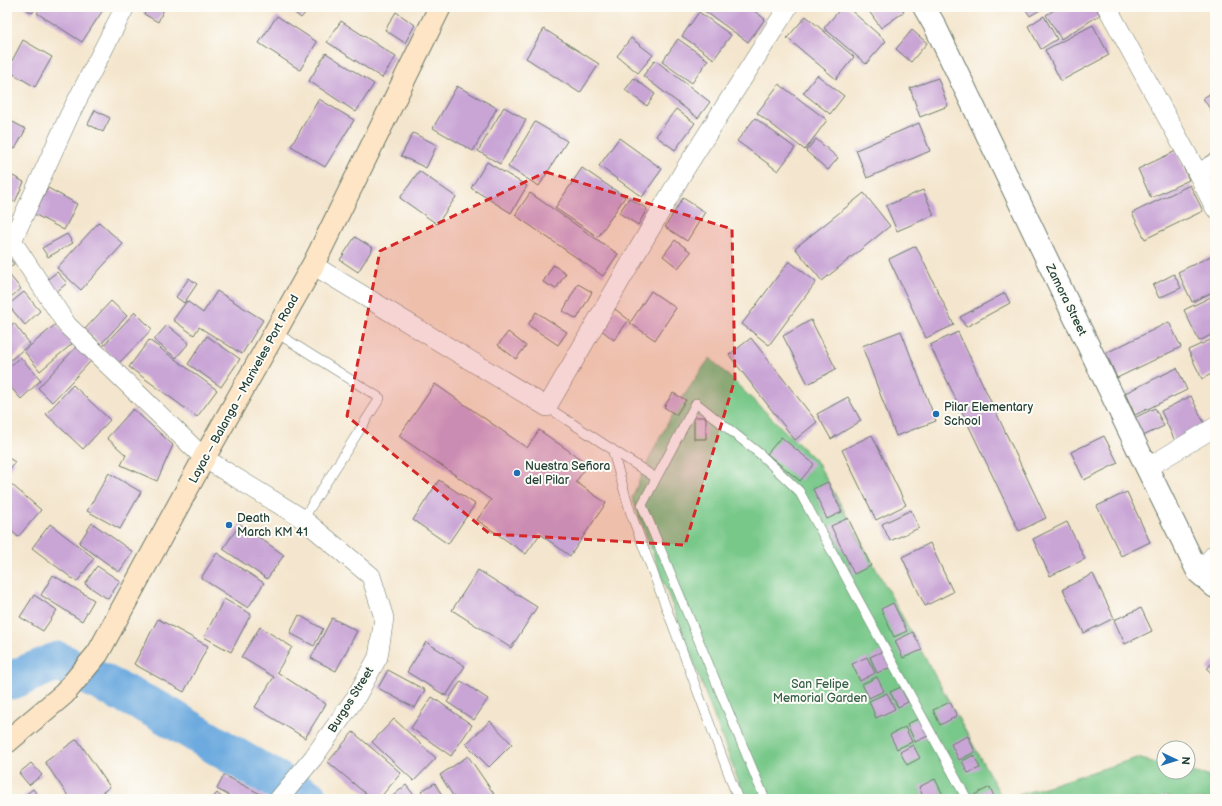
<svg xmlns="http://www.w3.org/2000/svg" width="1222" height="806" font-family="'Balsamiq Sans',sans-serif">
  <rect width="100%" height="100%" fill="#fdfcf7"/>
  <filter id="ink" filterUnits="userSpaceOnUse"><feTurbulence type="fractalNoise" baseFrequency=".025" numOctaves="2"/><feDisplacementMap in="SourceGraphic" scale="8" xChannelSelector="R" yChannelSelector="G"/><feConvolveMatrix kernelMatrix="1 2 1 2 8 2 1 2 1" color-interpolation-filters="sRGB"/></filter>
  <filter id="wash" filterUnits="userSpaceOnUse"><feTurbulence type="fractalNoise" baseFrequency=".012" numOctaves="4" result="noise"/><feDisplacementMap in="SourceGraphic" scale="16" xChannelSelector="R" yChannelSelector="G"/><feGaussianBlur stdDeviation="0.9" result="paint"/><feColorMatrix in="noise" values="0 0 0 0 0 0 0 0 0 0 0 0 0 0 0 0 0 1.4 0 .05"/><feComposite in="paint" operator="in"/></filter>
  <g filter="url(#wash)">
    <rect width="100%" height="100%" fill="#f4e6ce"/>
    <path fill="#78c889" stroke="#4c825e" d="M710,358L817,462L1003,799H745L632,498C652,448 678,401 710,358Z
      M1137,758L1164,765V772H1188V771L1208,776L1215,799H1006Z"/>
    <g fill="none" stroke-linecap="round" stroke-linejoin="round">
      <path stroke="#6daadf" stroke-width="39" d="M7,679L12,680L58,661L161,712L244,762L309,799"/>
    </g>
    <g id="blocks">
      <path fill="#c9a5d6" d="M23,7H37L32,13Z
        M41,7H105L82,42L37,13Z
        M148,7H165L158,22L144,14Z
        M287,7H308L309,8L301,18Z
        M699,7H749L765,19L748,42Z
        M842,7H847L886,41L866,64L824,28Z
        M866,7H901L904,12L881,28Z
        M1024,7H1045L1030,16Z
        M1059,7H1096L1100,15L1061,39L1046,15Z
        M396,12L415,25L405,43L385,30Z
        M699,12L731,35L714,59L682,36Z
        M277,16L317,42L300,70L259,43Z
        M806,16L854,57L836,79L787,38Z
        M1044,16L1057,39L1041,49L1028,26Z
        M341,21L396,57L382,78L327,42Z
        M1093,25L1109,55L1061,81L1045,50Z
        M544,29L599,64L580,93L526,58Z
        M912,30L927,43L911,62L896,49Z
        M631,38L653,55L638,73L617,56Z
        M678,39L708,60L692,83L662,62Z
        M23,40L52,57L35,87L7,70Z
        M326,53L374,84L356,112L309,81Z
        M655,60L710,102L698,118L643,76Z
        M817,75L844,96L830,114L803,93Z
        M634,78L655,94L647,106L625,90Z
        M938,78L948,106L920,117L910,88Z
        M779,84L827,120L805,150L757,113Z
        M457,86L497,108L473,151L433,128Z
        M1215,91V117L1203,98Z
        M319,99L354,120L325,167L291,146Z
        M504,107L526,120L500,164L478,151Z
        M676,109L695,123L675,150L656,136Z
        M95,110L110,118L103,132L88,124Z
        M755,118L795,148L778,171L737,141Z
        M7,119L26,129L15,149L7,145Z
        M535,122L567,141L539,186L508,167Z
        M919,123L930,151L867,178L856,150Z
        M413,133L437,145L426,168L401,156Z
        M619,138L662,169L642,197L599,166Z
        M816,139L838,158L828,170L806,151Z
        M1176,151L1189,180L1151,198L1138,169Z
        M487,162L527,186L511,213L471,188Z
        M582,168L625,197L598,237L555,208Z
        M419,171L456,197L437,224L400,198Z
        M11,175L24,182L15,202L7,198V184Z
        M1190,185L1203,211L1145,239L1132,213Z
        M48,188L77,204L64,230L34,214Z
        M923,190L934,215L897,231L886,206Z
        M530,193L618,254L603,276L515,215Z
        M864,193L890,226L822,281L795,248Z
        M629,198L647,209L638,225L619,213Z
        M683,198L705,212L687,241L665,227Z
        M7,210L12,215L7,219Z
        M99,222L123,244L81,290L57,268Z
        M67,234L73,243L48,257L42,248Z
        M355,237L373,248L358,272L340,260Z
        M675,240L691,252L678,268L663,256Z
        M916,246L954,325L926,338L889,259Z
        M1215,254V291L1192,302L1178,272Z
        M7,255L14,264L7,270Z
        M789,261L816,282L769,345L742,324Z
        M553,265L566,273L556,289L543,282Z
        M7,272L21,289L7,300Z
        M57,272L67,283L54,294L44,282Z
        M1174,274L1181,288L1159,298L1153,285Z
        M189,278L197,284L184,303L176,297Z
        M578,284L592,292L577,319L563,311Z
        M217,291L263,320L242,354L199,327L194,335L173,320L187,301L203,313Z
        M651,291L676,308L655,340L630,323Z
        M24,292L40,311L25,325L8,305Z
        M1005,293L1010,303L966,327L960,317Z
        M1215,295V333L1199,341L1184,310Z
        M111,301L127,316L101,344L85,329Z
        M615,309L629,320L614,340L600,329Z
        M135,312L152,329L119,363L102,347Z
        M536,312L567,332L558,345L528,325Z
        M811,320L836,369L808,384L783,336Z
        M1169,322L1181,347L1117,378L1106,353Z
        M14,323L30,344L8,362L7,329Z
        M56,324L72,344L40,371L24,351Z
        M167,325L189,343L176,358L154,340Z
        M901,331L936,421L896,436L862,346Z
        M508,332L526,346L516,359L498,345Z
        M958,332L1046,518L1019,531L930,345Z
        M207,336L240,359L221,387L188,364Z
        M751,338L817,422L795,440L729,355Z
        M1215,338V372L1202,379L1188,350Z
        M149,340L217,390L197,417L129,367Z
        M76,347L91,361L52,402L38,388Z
        M20,357L41,380L21,399L7,383V369Z
        M1177,368L1187,390L1135,415L1125,393Z
        M435,384L527,448L539,430L588,464L576,482L606,503L570,556L540,534L526,554L477,520L491,500L399,436Z
        M73,385L110,420L83,449L46,414Z
        M673,393L686,400L676,415L664,407Z
        M1191,396L1206,427L1175,441L1161,411Z
        M848,397L861,421L831,439L817,414Z
        M1155,408L1164,426L1141,437L1132,419Z
        M133,409L173,445L157,481L121,465L126,455L107,438Z
        M694,417H706V439H694Z
        M872,435L906,505L876,520L842,450Z
        M1104,436L1118,463L1084,480L1071,452Z
        M781,437L814,464L800,481L767,454Z
        M7,457L15,462L7,473Z
        M109,473L141,492L120,529L87,511Z
        M439,480L475,504L448,544L413,520Z
        M828,482L842,512L827,519L813,489Z
        M11,484L41,510L18,537L7,527V488Z
        M1127,492L1150,542L1121,556L1097,506Z
        M911,510L919,528L890,541L882,524Z
        M848,518L871,566L854,574L831,526Z
        M1067,522L1085,559L1050,576L1033,539Z
        M92,523L133,552L119,572L79,543Z
        M50,524L94,558L77,582L32,548Z
        M240,524L284,555L267,579L223,549Z
        M930,543L953,592L925,606L902,557Z
        M217,553L264,583L248,608L201,578Z
        M97,566L120,581L108,599L85,584Z
        M478,570L537,607L511,648L452,610Z
        M1093,574L1114,618L1084,633L1063,589Z
        M53,575L94,600L82,621L41,595Z
        M34,595L57,610L43,631L20,617Z
        M224,599L251,614L231,652L204,637Z
        M893,603L907,631L894,637L881,609Z
        M1141,608L1152,631L1125,644L1114,620Z
        M299,615L323,629L314,646L290,633Z
        M332,618L357,631L336,671L311,658Z
        M158,619L208,646L184,692L134,664Z
        M260,627L292,647L277,672L326,704L305,738L255,707L274,677L241,657Z
        M913,632L922,650L903,658L895,641Z
        M426,642L465,666L446,696L407,672Z
        M883,651L891,667L877,673L870,657Z
        M867,657L875,673L860,681L852,664Z
        M1215,659V676L1207,669Z
        M388,670L425,690L415,708L378,688Z
        M877,677L884,691L869,698L862,684Z
        M461,681L488,699L474,720L447,702Z
        M901,687L908,702L898,707L890,692Z
        M887,693L895,709L876,718L869,701Z
        M432,697L472,725L451,756L411,728Z
        M950,702L957,716L940,725L933,710Z
        M920,718L928,736L915,742L907,724Z
        M394,719L436,758L414,781L372,742Z
        M490,721L512,744L489,767L466,744Z
        M905,727L912,742L897,749L890,735Z
        M353,732L401,773L379,799H372L328,762Z
        M968,736L975,752L959,760L951,744Z
        M77,739L110,787L93,799H70L45,762Z
        M913,745L920,758L907,765L900,752Z
        M974,755L980,768L968,773L962,761Z
        M468,756L494,794L488,799H455L440,775Z
        M31,763L42,775L29,785L19,773Z
        M224,775L266,797L265,799H235L217,789Z
        M935,779L943,795L935,799H924L919,787Z
        M435,783L444,799H426L421,791Z
        M406,785L417,799H389Z
        M990,787L995,799H976L974,795Z
        M33,789L40,799H20Z
        M217,793L224,799H212Z"/>
    </g>
  </g>
  <g filter="url(#ink)">
    <use href="#blocks" fill-opacity="0" stroke="#6a786a" stroke-width="1"/>
    <g fill="none" stroke-linecap="round" stroke-linejoin="round">
      <g stroke="#6a786a" stroke-width="10">
        <path id="service" d="M275,332L380,398L303,519
          M547,407L656,478
          M612,449L631,514L738,799
          M765,799L642,505L696,403L760,454L799,491L967,799
          M1160,799L1166,798L1167,799"/>
      </g>
      <g stroke="#6a786a" stroke-width="20">
        <path id="minor" d="M125,7L70,114L12,241L67,325L204,458L303,519L371,576L384,618L378,657L356,697L313,758L279,799
          M1107,7L1198,174L1215,208
          M1198,174L1215,163
          M313,265L547,407L685,169L788,7
          M1147,468L1215,427
          M1198,572L1215,554"/>
      </g>
      <g stroke="#6a786a" stroke-width="24">
        <path id="tertiary" d="M924,7L935,26L1147,468L1198,572L1215,587"/>
      </g>
      <g stroke="#6a786a" stroke-width="24">
        <path id="secondary" d="M7,742L64,694L98,653L204,458L313,265L440,7"/>
      </g>
      <use href="#service" stroke="#fff" stroke-width="9"/>
      <use href="#minor" stroke="#fff" stroke-width="19"/>
      <use href="#tertiary" stroke="#fff" stroke-width="22"/>
      <use href="#secondary" stroke="#fde5c5" stroke-width="22"/>
    </g>
  </g>
  <path fill="#d62828" fill-opacity="0.2" stroke="#d62828" stroke-width="3" stroke-dasharray="8 5" stroke-linejoin="round" d="M546,172L732,229L735,379L685,545L490,534L347,416L380,251Z"/>
  <g fill="#1f6fb2" stroke="#fdfcf7" stroke-width="1.5">
    <circle cx="936" cy="414" r="4"/>
    <circle cx="517" cy="473" r="4"/>
    <circle cx="229" cy="525" r="4"/>
  </g>
  <g text-anchor="middle" dominant-baseline="central" stroke-width="4" stroke-linejoin="round" paint-order="stroke">
    <g font-size="12" fill="#1f3d34" stroke="#fdfcf7">
      <text transform="translate(1066 300) rotate(64)">Zamora Street</text>
      <text transform="translate(244 389) rotate(-61)">Layac – Balanga – Mariveles Port Road</text>
      <text transform="translate(351 700) rotate(-58)">Burgos Street</text>
    </g>
    <g font-size="12" fill="#1f3d34" stroke="#fdfcf7" text-anchor="start">
      <text x="944" y="407">Pilar Elementary<tspan x="944" dy="14">School</tspan></text>
      <text x="525" y="466">Nuestra Señora<tspan x="525" dy="14">del Pilar</tspan></text>
      <text x="237" y="518">Death<tspan x="237" dy="14">March KM 41</tspan></text>
    </g>
    <g font-size="12" fill="#356049" stroke="#fdfcf7">
      <text x="820" y="684">San Felipe<tspan x="820" dy="14">Memorial Garden</tspan></text>
    </g>
  </g>
  <rect width="1222" height="806" fill="none" stroke="#fdfcf7" stroke-width="24"/>
  <g transform="translate(1176 760) rotate(94)"><circle r="19" fill="#fdfcf7" stroke="#a4b0a9"/>
  <path d="M0-3L7 15L0 10L-7 15Z" fill="#1f6fb2"/>
  <text y="-6" font-size="11" font-weight="bold" text-anchor="middle" fill="#1f3d34">N</text>
  </g>
</svg>
